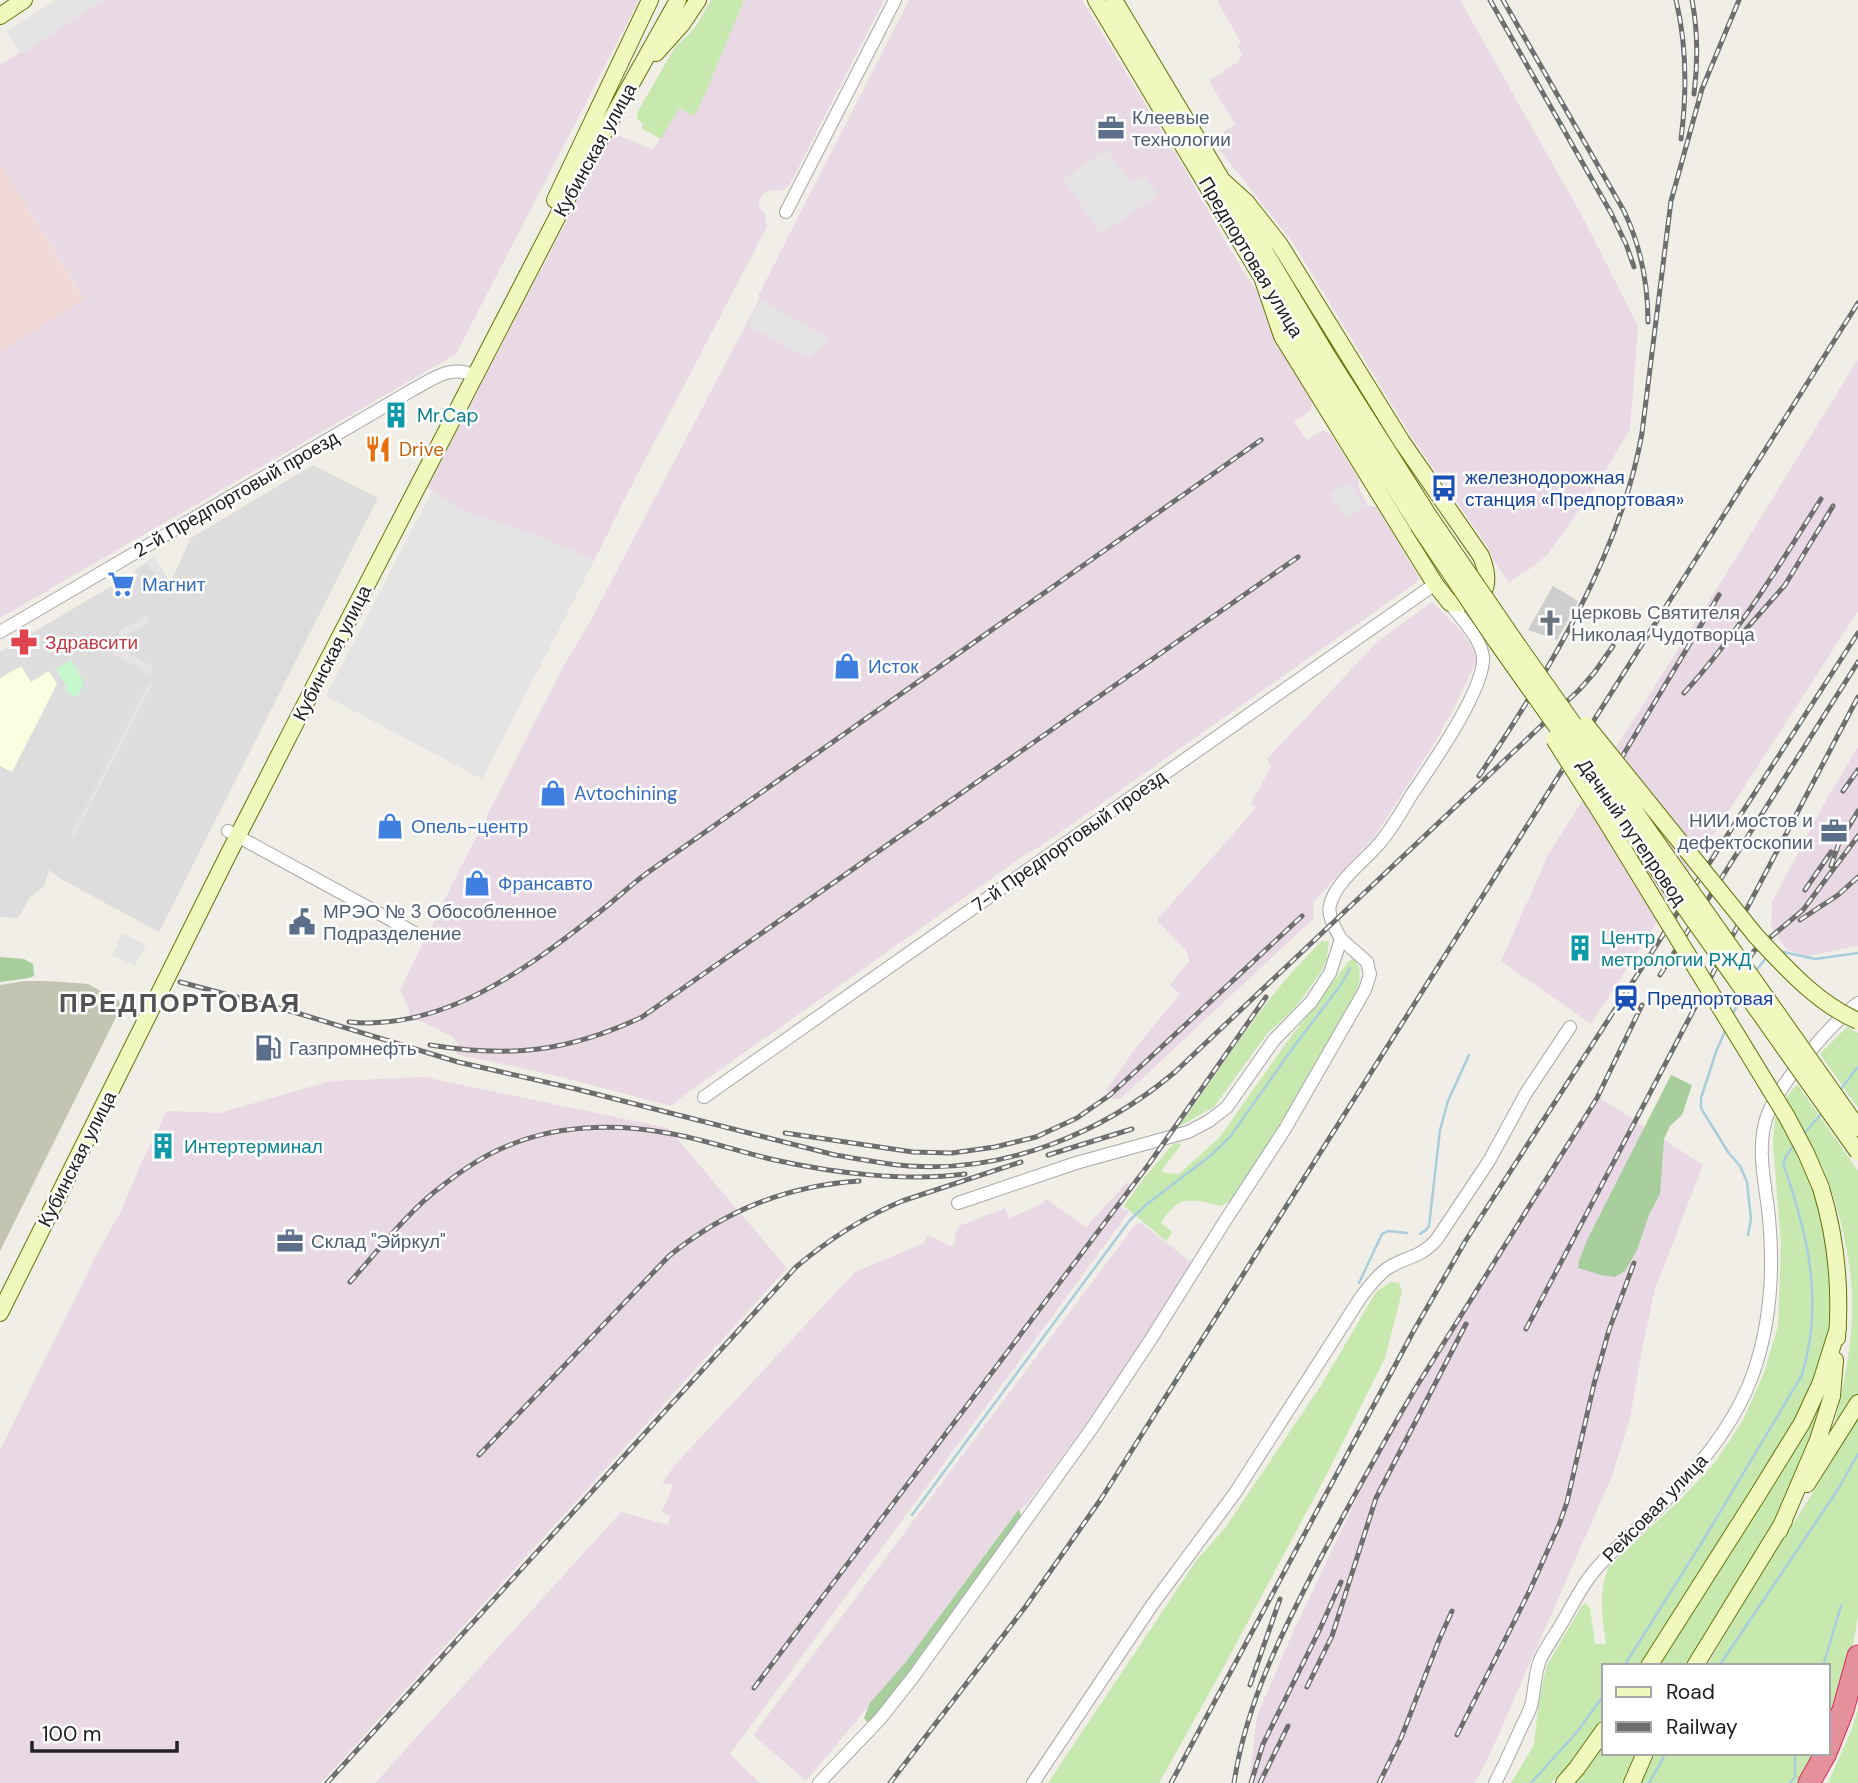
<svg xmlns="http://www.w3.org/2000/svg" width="1858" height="1783" font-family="'DM Sans',sans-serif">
  <rect width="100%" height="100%" fill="#f0eee7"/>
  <path fill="#dedddd" d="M313,465L378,498L159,932L61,879L49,870L44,887L30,897L18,918L0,917V652L135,572V570L154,557L170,583L191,538Z"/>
  <path fill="#f0d9d7" d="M0,163L84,300L0,354Z"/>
  <path fill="#e9d9e5" d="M101,0H639L456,354L0,618V353L84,299L0,163V65Z
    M744,0H884L790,184L783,190L766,191L761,198L758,206L765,214L767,227L624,500L594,561L551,541L467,512L444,499L427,487L608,142L612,139L620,136L653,150L679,107L693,115L706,92Z
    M909,0H1082L1181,163L1241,268L1258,293L1272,334L1310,394L1309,395L1312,403L1311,410L1294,422L1307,440L1323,430L1331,435L1358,478L1359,488L1368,506L1377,507L1419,578L1413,585L1038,848L1029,852L687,1093L671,1106L557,1076L456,1054L458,1043L453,1037L421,1021H411L408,1007L400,990L460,869L564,665L590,622L760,298L758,296Z
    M1217,0H1460L1582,216L1638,326L1630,430L1591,493L1548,554L1530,569L1524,571L1509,583L1492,557L1488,547L1413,439L1293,243L1212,140L1235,124L1209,81L1238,62L1242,54L1237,46L1241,43Z
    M1858,359V611L1591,1024L1501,961L1548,855L1736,558Z
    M1432,602L1461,631L1475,651L1476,662L1454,708L1432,747L1375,836L1313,902L1314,918L1120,1099H1113L1106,1090L1138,1045L1180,994L1170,985L1189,961L1187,952L1157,920L1256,808L1251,803L1271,767L1267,759L1378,641Z
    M1858,747V946L1807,956L1787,950L1771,926L1772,902L1825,802Z
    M424,1077L668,1128L787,1268L321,1783H0V1450L97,1254L121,1211L140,1166L167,1111L220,1113L331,1081Z
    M1597,1096L1703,1165L1655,1289L1642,1350L1630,1418L1612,1476L1486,1763L1474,1783H1249L1257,1716L1293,1632L1375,1460Z
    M1127,1182L1134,1187L1121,1207L1129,1212L730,1754L760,1783H375L621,1512L668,1525L670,1516L662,1512L673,1485L662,1483L674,1466L855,1272L924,1243L928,1235L952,1247L956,1240L954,1236L959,1226L1005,1208L1009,1218L1040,1205L1046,1199L1086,1227Z
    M1141,1223L1191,1262L1120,1377L1028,1503L1012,1518L905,1663L806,1781L753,1735L1135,1225Z"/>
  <path fill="#fcfee2" d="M21,666L31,682L49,671L57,684L12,772L0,766V678Z"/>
  <path fill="#cecece" d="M1553,586L1578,601L1557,640L1528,630Z"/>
  <path fill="#c3c5b2" d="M25,981H49L88,984L119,1001L121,1007L0,1251V985Z"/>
  <path fill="#c7e8ae" d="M711,0H744L706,92L694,116L679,108L661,139L641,128L643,125L638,119L637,113L675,47L688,35L696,26Z
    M1322,941H1329L1327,959L1321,972L1295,1008L1267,1034L1214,1107L1178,1127C1225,1064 1265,995 1322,941Z
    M1352,959H1355C1363,973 1360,983 1354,996L1294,1101L1246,1180L1231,1200L1221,1206C1190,1199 1180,1194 1161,1223L1172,1232L1166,1241L1124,1206L1144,1178L1173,1144L1179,1143L1181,1145L1162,1170L1165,1173L1179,1174L1219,1138L1287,1042L1349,961Z
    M1847,1027L1858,1033V1108L1820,1054Z
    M1797,1084L1858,1171V1396L1834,1427C1844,1384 1854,1339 1852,1294C1851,1268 1845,1240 1839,1215C1829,1174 1807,1135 1786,1098Z
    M1775,1116L1781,1122L1810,1183L1816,1191L1831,1261V1325L1816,1386L1642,1666H1604V1719L1573,1760L1551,1783H1511L1534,1745L1538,1709L1543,1680L1547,1665L1581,1607L1585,1603L1590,1608L1595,1644H1606C1602,1617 1598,1592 1609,1566L1684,1496L1716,1461L1742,1422L1764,1373L1778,1326L1781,1244L1773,1143Z
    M1390,1282L1399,1283L1402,1292L1385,1358L1329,1470L1222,1670L1159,1783H1048L1196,1561L1225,1528L1322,1384L1376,1292Z
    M1826,1395L1794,1490L1687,1666H1656Z
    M1858,1419V1616L1849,1667L1828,1731V1666H1707C1755,1582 1808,1502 1858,1419Z
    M1858,1708V1783H1828L1851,1731Z
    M1604,1743V1753H1638L1624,1783H1571Z
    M1655,1753H1818L1801,1783H1641Z"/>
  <path fill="#a8ce9d" d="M0,957L24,959L33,964L34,976L29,978L0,982Z
    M1671,1075L1692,1085L1682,1115L1670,1126L1664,1139L1660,1194L1649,1215L1637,1250L1625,1271L1615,1277L1601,1275L1578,1268L1579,1261L1588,1238Z
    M1019,1509L1021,1516L1010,1533L888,1700L873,1719L867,1722L864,1718L870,1703L905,1663Z"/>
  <path fill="#c6f8cd" d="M71,660L84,683L77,697L65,691L67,687L56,669Z"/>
  <path fill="#e4e4e4" d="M56,0H103L22,54L6,32Z
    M1107,149L1131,184L1144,175L1158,195L1101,234L1063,179Z
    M761,300L829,339L809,359L748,325Z
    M1349,482L1364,507L1345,518L1330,493Z
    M432,491L467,512L551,541L594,561L482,779L326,696Z
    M154,558L169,584L163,588L147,562Z
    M147,614L151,621L122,638L118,632Z
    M116,646L154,668L151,675L112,654Z
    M149,683L152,685L73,839L70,837Z
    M122,933L146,945L135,966L112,955Z"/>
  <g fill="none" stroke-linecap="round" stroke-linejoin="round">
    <path stroke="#a8cddc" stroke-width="2.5" d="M1779,951L1815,959L1858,953
      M1755,972L1766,958
      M1732,1015L1741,999
      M1725,1031L1716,1052L1701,1098V1108L1728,1152L1740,1166L1747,1182L1751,1219L1748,1235
      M1840,1090L1858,1067
      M1802,1136L1823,1112
      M1420,1234L1426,1230L1429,1226L1440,1130L1448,1101L1469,1055
      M1359,1283L1382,1234L1388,1231L1407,1233
      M912,1515L1130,1220L1147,1204L1210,1156L1230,1137L1292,1049L1340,986L1350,968
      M1624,1666L1704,1539L1802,1375C1824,1302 1808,1234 1783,1163L1785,1158L1795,1143
      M1719,1666L1837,1491L1858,1454
      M1823,1666L1841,1606
      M1531,1783L1577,1732L1604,1695
      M1649,1783L1666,1753
      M1790,1783L1795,1777V1753"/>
    <g stroke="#a7a7a7" stroke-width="14">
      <path id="street" d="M786,212L895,0
        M0,632L414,389C435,378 451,364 475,376
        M228,831L413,932
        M704,1097L1435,584
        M958,1203L1076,1163L1188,1132L1209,1121L1227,1107L1274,1040L1311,1002L1330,973L1341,939C1336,930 1327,916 1330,905C1336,880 1368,859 1383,839C1394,825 1403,809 1412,794C1431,766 1485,689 1483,657C1481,638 1461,619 1450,603
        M819,1783L880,1719L914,1676L1092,1428L1151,1339L1225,1221L1285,1129L1365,990L1370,974L1367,962L1341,939
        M1033,1783L1152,1605L1235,1493L1361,1297C1369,1287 1377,1275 1388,1268C1407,1256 1421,1258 1437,1239L1489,1161L1526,1093L1570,1027
        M1495,1783C1504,1766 1512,1748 1520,1730C1523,1723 1528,1715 1531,1706C1535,1691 1534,1675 1540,1660C1545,1649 1553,1638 1559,1628C1568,1613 1576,1597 1586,1582C1600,1561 1622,1543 1641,1525C1686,1481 1731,1435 1753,1374C1771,1323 1774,1271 1769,1218C1766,1187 1757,1154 1765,1123C1773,1089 1830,1025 1858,1003"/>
    </g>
    <g stroke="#637508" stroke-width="18">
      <path id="secondary" d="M1096,0L1255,266L1418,525
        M1114,0L1328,357L1429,516
        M0,16L24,0
        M656,53L682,24L698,0
        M1224,182L1247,203L1280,245L1402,442L1481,556C1493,585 1485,607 1450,603L1435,584L1282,336L1262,277
        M555,200L650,0
        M1821,1188C1836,1237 1841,1287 1837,1338
        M0,1313L227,857L317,681L564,204L678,0
        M1807,1484L1858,1403
        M1779,1531L1818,1440L1832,1396L1835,1360
        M1649,1666L1757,1496L1802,1423L1821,1382L1838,1328
        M1695,1666L1784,1521
        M1564,1783L1577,1768L1604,1730
        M1632,1783L1645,1753"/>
    </g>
    <g stroke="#d62c5b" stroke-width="23">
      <path id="highway" d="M1828,1748L1843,1710L1858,1656
        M1809,1783L1826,1753"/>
    </g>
    <use href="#street" stroke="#fff" stroke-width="12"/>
    <use href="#secondary" stroke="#f1f8bd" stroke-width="16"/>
    <use href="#highway" stroke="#e5919b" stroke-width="21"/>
    <g stroke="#6e6e6e" stroke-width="5">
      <path id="rail" d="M1490,0L1611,213L1626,244L1634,267
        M1503,0L1624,211C1641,247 1648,282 1648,322
        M1676,0C1687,46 1687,92 1681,139
        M1692,0C1698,31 1698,62 1694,94
        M1740,636L1785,585L1833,506
        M1684,693C1737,635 1779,566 1821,499
        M1479,776C1546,676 1621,554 1642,433L1671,201L1702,89L1739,0
        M1604,787L1719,595
        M1843,791L1858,770
        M1831,866L1839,843L1858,811
        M1805,890L1831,852
        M1800,920L1838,895L1858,877
        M1740,972L1754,951L1803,910L1858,836
        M1660,975L1858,662
        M180,982L297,1013L458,1062L576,1089L835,1155C859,1159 884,1164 909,1166C1005,1173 1103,1133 1175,1072L1579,690L1594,673L1613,646
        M349,1022C441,1031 524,971 593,917C612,903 628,887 647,873L1261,440
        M430,1045C510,1058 568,1052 642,1017L1298,557
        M785,1133L913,1152L952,1153L995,1147L1036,1137L1077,1118L1110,1095L1302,916
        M1048,1155L1132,1129
        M350,1282C377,1252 410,1209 442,1186C461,1171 483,1156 505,1147C554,1125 615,1123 667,1133C704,1139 739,1152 775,1160C833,1173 907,1182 965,1174
        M1526,1329L1858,697
        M479,1455L669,1256C726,1210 786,1186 859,1181
        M1250,1685L1280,1599
        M1307,1687L1332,1636L1376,1498L1466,1324
        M754,1688L1149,1164L1266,997
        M1457,1735L1530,1590L1559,1525L1567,1502L1594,1384L1609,1330L1634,1263
        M327,1783L796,1267C829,1239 862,1218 902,1201L1021,1162
        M890,1783L1026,1606L1101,1499L1858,303
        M1171,1783L1413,1332L1466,1240L1858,633
        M1234,1783C1246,1703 1282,1632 1319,1561C1350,1503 1382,1445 1415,1389L1597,1098L1642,1005
        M1251,1783L1263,1744L1319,1631L1341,1582
        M1260,1783L1288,1726
        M1379,1783L1401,1738L1439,1640L1452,1611"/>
    </g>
    <use href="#rail" stroke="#fff" stroke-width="2.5" stroke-dasharray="8" stroke-linecap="butt"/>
    <g stroke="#637508" stroke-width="18" stroke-linecap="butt">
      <path id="secondary-bridge" d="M1429,516L1517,644L1858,1128
        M1418,525L1496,641L1858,1152
        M1586,725L1756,936C1786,968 1817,1003 1858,1021
        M1554,739L1606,821L1787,1117L1806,1153L1821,1188"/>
    </g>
    <use href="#secondary-bridge" stroke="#f1f8bd" stroke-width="16"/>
  </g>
  <defs>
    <g id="office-bare" transform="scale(2.1)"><path d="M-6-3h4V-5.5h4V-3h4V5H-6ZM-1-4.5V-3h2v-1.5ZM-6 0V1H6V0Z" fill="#5c6f8a" stroke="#fff" stroke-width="2.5" paint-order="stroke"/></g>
    <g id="building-bare" transform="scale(2.1)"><path d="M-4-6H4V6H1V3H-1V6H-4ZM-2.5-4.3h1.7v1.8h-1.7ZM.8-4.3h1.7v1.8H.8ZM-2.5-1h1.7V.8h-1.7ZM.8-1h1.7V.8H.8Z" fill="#0f9aa8" stroke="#fff" stroke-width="2.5" paint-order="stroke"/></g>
    <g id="restaurant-bare" transform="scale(2.1)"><path d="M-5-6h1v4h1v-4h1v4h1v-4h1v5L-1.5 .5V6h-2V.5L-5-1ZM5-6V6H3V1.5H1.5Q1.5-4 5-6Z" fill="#e8710a" stroke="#fff" stroke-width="2.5" paint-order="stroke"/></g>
    <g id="bus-bare" transform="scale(2.1)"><path d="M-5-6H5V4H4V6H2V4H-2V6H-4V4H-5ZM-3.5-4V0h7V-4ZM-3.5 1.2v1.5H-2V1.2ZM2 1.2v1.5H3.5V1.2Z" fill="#1a4fb4" stroke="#fff" stroke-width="2.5" paint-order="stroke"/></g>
    <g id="supermarket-bare" transform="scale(2.1)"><path d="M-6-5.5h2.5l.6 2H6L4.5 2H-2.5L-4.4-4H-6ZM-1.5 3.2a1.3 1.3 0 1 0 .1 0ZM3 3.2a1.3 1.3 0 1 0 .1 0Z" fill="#3f7fe0" stroke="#fff" stroke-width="2.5" paint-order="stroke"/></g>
    <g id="church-bare" transform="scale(2.1)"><path d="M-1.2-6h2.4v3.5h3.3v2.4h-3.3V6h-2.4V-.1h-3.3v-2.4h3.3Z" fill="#6b7280" stroke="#fff" stroke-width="2.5" paint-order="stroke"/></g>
    <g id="pharmacy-bare" transform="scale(2.1)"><path d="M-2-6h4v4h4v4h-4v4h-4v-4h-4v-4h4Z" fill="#e0444e" stroke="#fff" stroke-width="2.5" paint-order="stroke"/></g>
    <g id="shop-bare" transform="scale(2.1)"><path d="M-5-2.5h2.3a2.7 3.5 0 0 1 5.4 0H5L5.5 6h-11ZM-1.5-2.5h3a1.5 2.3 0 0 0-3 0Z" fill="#3f7fe0" stroke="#fff" stroke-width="2.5" paint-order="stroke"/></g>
    <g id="civic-bare" transform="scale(2.1)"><path d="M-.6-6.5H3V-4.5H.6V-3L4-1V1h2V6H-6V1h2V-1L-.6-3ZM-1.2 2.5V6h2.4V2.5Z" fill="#5c6f8a" stroke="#fff" stroke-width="2.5" paint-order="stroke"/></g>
    <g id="station-bare" transform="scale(2.1)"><path d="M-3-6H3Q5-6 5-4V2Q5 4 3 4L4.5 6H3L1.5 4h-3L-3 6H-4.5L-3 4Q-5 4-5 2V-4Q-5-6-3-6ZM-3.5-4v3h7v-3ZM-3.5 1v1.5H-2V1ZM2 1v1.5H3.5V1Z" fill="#1a4fb4" stroke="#fff" stroke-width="2.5" paint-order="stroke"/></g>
    <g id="fuel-bare" transform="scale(2.1)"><path d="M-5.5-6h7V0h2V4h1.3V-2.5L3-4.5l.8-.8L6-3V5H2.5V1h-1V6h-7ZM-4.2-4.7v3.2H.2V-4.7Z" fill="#5c6f8a" stroke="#fff" stroke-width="2.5" paint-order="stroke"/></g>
  </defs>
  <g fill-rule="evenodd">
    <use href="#office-bare" x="1111" y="128"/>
    <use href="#building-bare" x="396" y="415"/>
    <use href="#restaurant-bare" x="378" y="449"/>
    <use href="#bus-bare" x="1444" y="488"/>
    <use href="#supermarket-bare" x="121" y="584"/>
    <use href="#church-bare" x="1550" y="623"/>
    <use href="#pharmacy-bare" x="24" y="642"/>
    <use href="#shop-bare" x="847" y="666"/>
    <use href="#shop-bare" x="553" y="793"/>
    <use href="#shop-bare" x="390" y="826"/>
    <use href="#office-bare" x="1834" y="831"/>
    <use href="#shop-bare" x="477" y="883"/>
    <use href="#civic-bare" x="302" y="922"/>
    <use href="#building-bare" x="1580" y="948"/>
    <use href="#station-bare" x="1626" y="998"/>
    <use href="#fuel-bare" x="268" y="1048"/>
    <use href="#building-bare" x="163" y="1146"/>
    <use href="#office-bare" x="290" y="1241"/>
  </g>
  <g text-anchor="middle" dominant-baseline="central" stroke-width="5" stroke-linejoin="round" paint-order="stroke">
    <g font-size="19" fill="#4e5e75" stroke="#fff" text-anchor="start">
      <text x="1132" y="117">Клеевые<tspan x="1132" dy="22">технологии</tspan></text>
      <text x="1813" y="820" text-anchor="end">НИИ мостов и<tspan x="1813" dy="22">дефектоскопии</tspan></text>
      <text x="323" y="911">МРЭО № 3 Обособленное<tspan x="323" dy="22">Подразделение</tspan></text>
      <text x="289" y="1048">Газпромнефть</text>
      <text x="311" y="1241">Склад "Эйркул"</text>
    </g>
    <g font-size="19" fill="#202020" stroke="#fff">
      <text transform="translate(595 150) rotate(-61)">Кубинская улица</text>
      <text transform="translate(1251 257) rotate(59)">Предпортовая улица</text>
      <text transform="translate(236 494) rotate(-30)">2-й Предпортовый проезд</text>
      <text transform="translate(332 653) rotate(-63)">Кубинская улица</text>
      <text transform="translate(1632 832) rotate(55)">Дачный путепровод</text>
      <text transform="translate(1069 841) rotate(-35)">7-й Предпортовый проезд</text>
      <text transform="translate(77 1159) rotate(-63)">Кубинская улица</text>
      <text transform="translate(1655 1508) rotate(-46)">Рейсовая улица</text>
    </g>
    <g font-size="19" fill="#0d838f" stroke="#fff" text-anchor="start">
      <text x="417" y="415">Mr.Cap</text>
      <text x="1601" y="937">Центр<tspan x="1601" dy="22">метрологии РЖД</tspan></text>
      <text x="184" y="1146">Интертерминал</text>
    </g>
    <g font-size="19" fill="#c56008" stroke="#fff" text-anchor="start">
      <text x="399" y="449">Drive</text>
    </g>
    <g font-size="19" fill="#164399" stroke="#fff" text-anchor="start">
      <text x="1465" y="477">железнодорожная<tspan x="1465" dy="22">станция «Предпортовая»</tspan></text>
      <text x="1647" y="998">Предпортовая</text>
    </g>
    <g font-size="19" fill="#366cbe" stroke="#fff" text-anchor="start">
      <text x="142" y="584">Магнит</text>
      <text x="868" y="666">Исток</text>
      <text x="574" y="793">Avtochining</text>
      <text x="411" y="826">Опель-центр</text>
      <text x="498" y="883">Франсавто</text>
    </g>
    <g font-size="19" fill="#5b616d" stroke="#fff" text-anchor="start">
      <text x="1571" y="612">церковь Святителя<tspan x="1571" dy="22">Николая Чудотворца</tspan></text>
    </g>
    <g font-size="19" fill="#be3a42" stroke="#fff" text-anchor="start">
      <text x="45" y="642">Здравсити</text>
    </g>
    <g font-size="26" font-weight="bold" letter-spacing="2" fill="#535353" stroke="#fff">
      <text x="180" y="1003">ПРЕДПОРТОВАЯ</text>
    </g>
  </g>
  <rect x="1602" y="1664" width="228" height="91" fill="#ffffff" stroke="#a6a6a6" stroke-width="2"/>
  <rect x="1616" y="1687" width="35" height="10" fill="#f1f8bd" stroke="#a6a6a6" stroke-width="2"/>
  <text x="1666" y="1699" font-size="21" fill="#202020">Road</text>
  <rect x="1616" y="1722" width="35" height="10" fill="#6e6e6e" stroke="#a6a6a6" stroke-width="2"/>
  <text x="1666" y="1734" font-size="21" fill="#202020">Railway</text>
  <path d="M32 1741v10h145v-10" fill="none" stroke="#202020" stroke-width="3.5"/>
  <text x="42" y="1741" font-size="21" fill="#202020" stroke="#ffffff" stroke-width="5" paint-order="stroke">100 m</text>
</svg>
